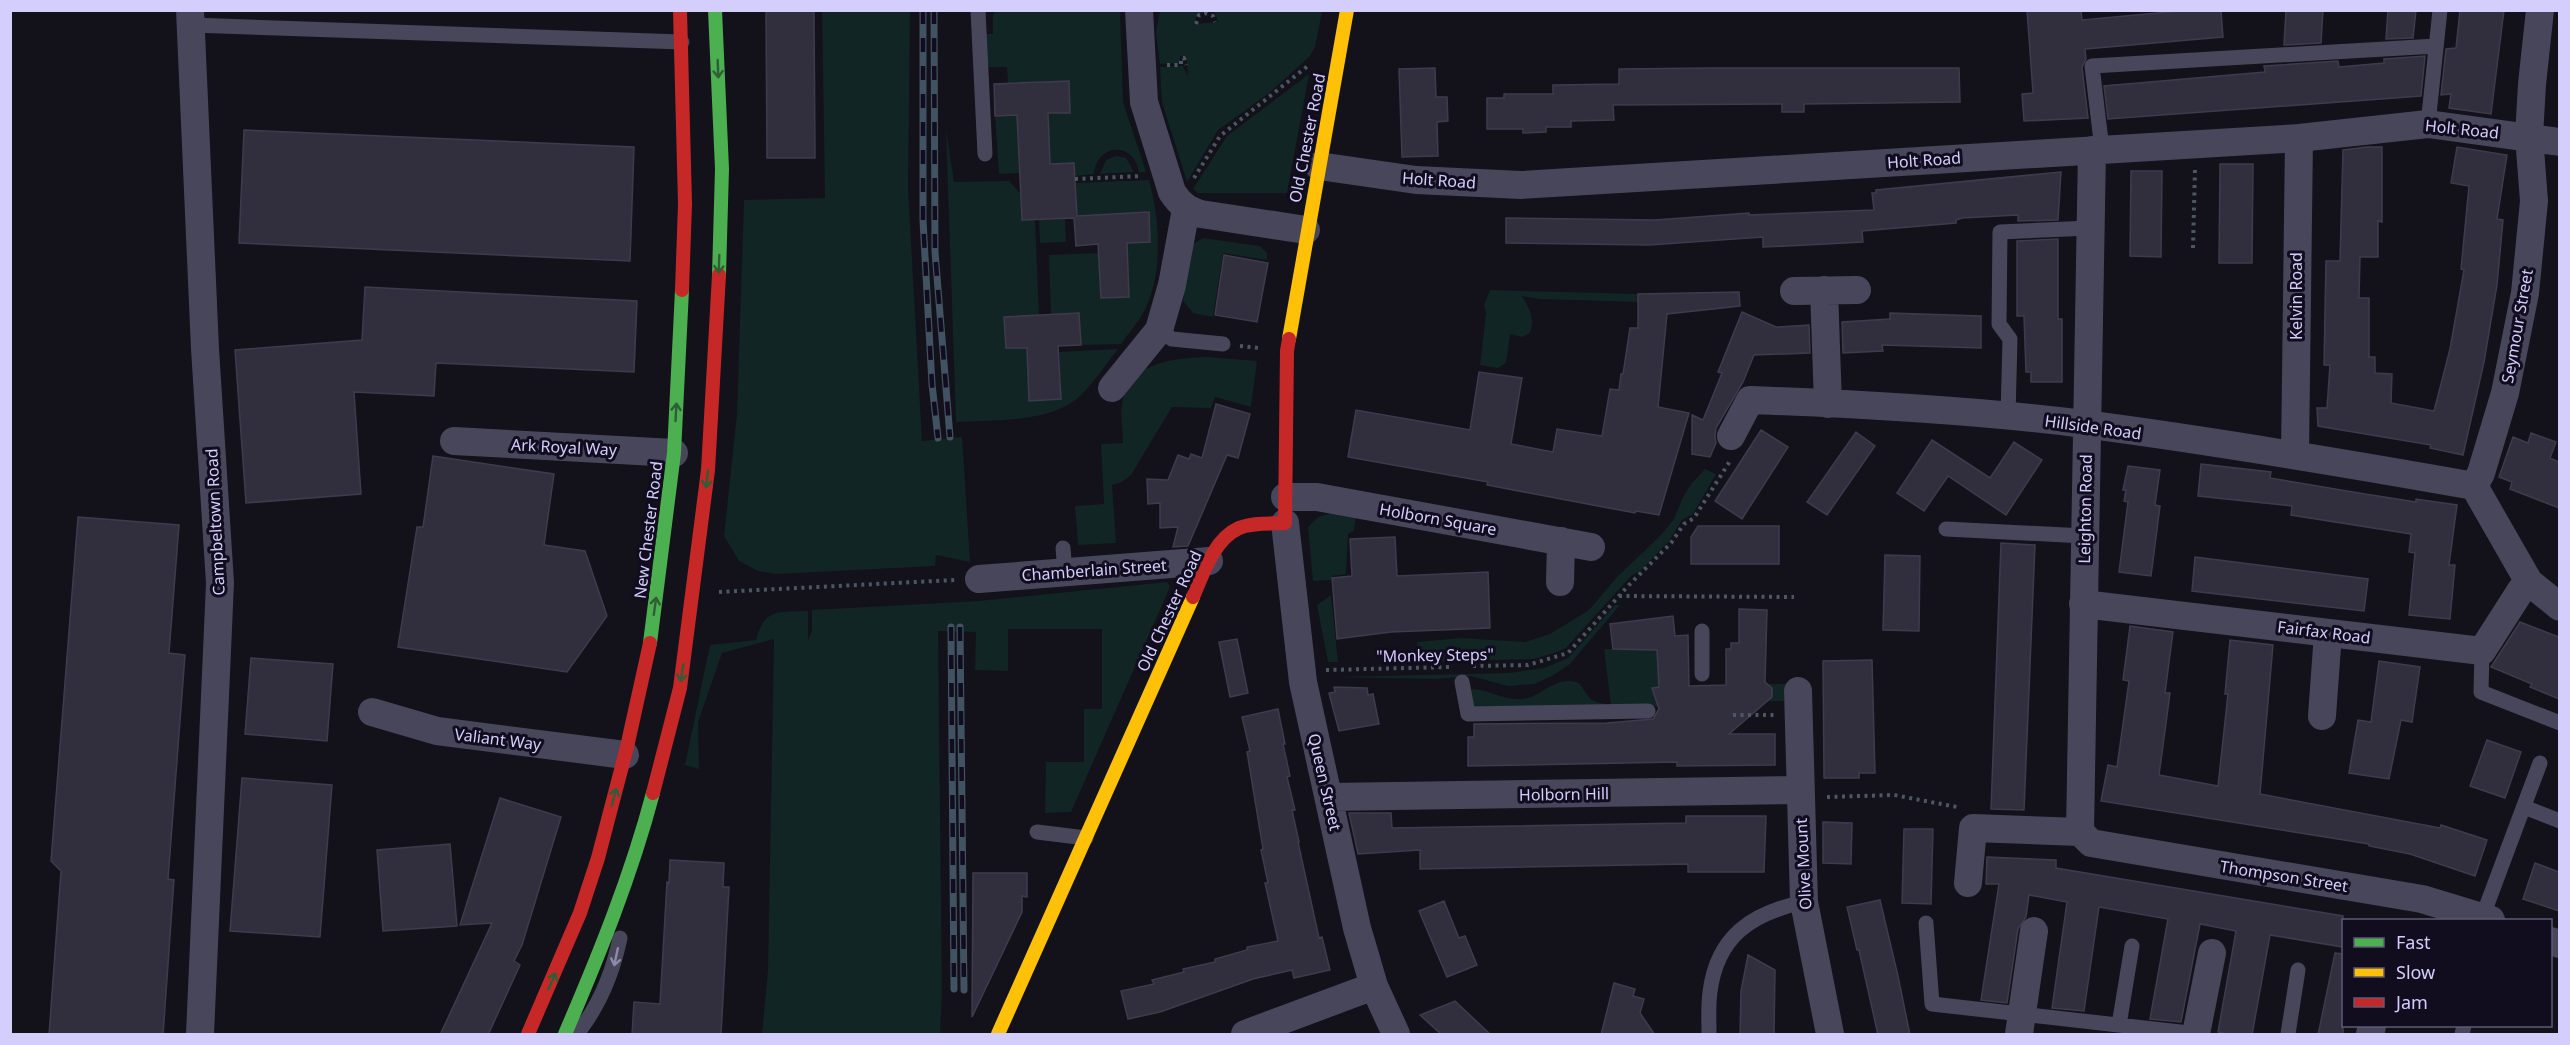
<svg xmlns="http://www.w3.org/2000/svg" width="2570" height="1045" font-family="'Noto Sans',sans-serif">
  <rect width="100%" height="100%" fill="#13111a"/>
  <path fill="#112525" d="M822,11H910L908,188L922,441L962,437L970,562L936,555L935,566L776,574L758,571L739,561L724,536L737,414L744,200L825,198Z
    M996,11H1120L1123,102L1146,172H1139C1134,141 1097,143 1094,174L1075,176L1074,163L1050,164L1048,113L1070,112L1069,82L1008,84L1007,67H987L986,34H993V15Z
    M1160,11H1205L1196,17L1194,24L1218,22L1214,11H1322L1315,47L1310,56L1268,94L1218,130L1187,182L1162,102L1160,67L1183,66L1188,77L1186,56H1180V63L1160,64L1156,32Z
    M1309,74L1287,193H1198L1193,189L1227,136Z
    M1017,115L1019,173L999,174L995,116Z
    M946,130L954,182L1009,181L1020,193L1022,220H1035L1039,315L1004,318L1006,348H1027L1029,401L1061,399L1059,352L1118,349C1106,364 1094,383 1080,396C1052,423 993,420 956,422Z
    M1116,156L1126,158L1134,172L1100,174L1106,160Z
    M1149,180C1160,219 1164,276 1143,313C1137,324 1128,334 1121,344L1081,345L1051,315L1049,255L1098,253L1101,298L1129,297L1127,243L1150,241L1149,213L1077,216L1076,183Z
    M1065,219L1066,242L1040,243L1039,220Z
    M1203,238L1260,246L1267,253V260L1223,253L1213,317L1193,313L1183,301L1191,245Z
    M1490,290L1638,294V302L1539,299L1522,296C1530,310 1535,316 1530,333L1522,337L1510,334L1506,363L1498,368L1480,365L1486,313L1484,305Z
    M1208,357L1257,361L1251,407L1215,397L1211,408L1172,407L1131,475L1122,482L1112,485L1116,543L1078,545L1075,506L1104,504L1101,444L1123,443C1123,431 1120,417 1122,405C1127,362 1174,358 1208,357Z
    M1705,469L1716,474L1693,514L1682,520L1669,541L1640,571L1631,576L1566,648L1560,651L1534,659L1418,662L1417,642L1461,638L1525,642L1550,634L1589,610L1617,577L1660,536L1674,519L1683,497L1691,484Z
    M1332,513H1356L1354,531L1348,534L1346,574L1332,576L1331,580L1313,581L1308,527L1318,517Z
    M1167,582L1170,587L1071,812L1045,813L1046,762H1084V709H1102V629H1008V671L975,670L976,632L938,631L942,991L940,1034H762L768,970L774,639L722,653L698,722L699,769L685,765L710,645L756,640C764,608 779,612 808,611V641L812,630V610L978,601Z
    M1331,595L1338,662H1328L1317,605Z
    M1615,605H1620L1570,664L1552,676L1534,684L1508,686L1470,676L1437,679L1333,677L1509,673L1544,668L1568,658Z
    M1604,649L1657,650L1659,687L1652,688L1658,706L1471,710L1468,689C1487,688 1504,701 1523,699C1543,696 1559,672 1580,684C1592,702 1589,701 1611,705Z
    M1767,684H1785L1789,689L1785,695L1784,701L1746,702L1768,700L1772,697V688Z"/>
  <path fill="#312f3d" stroke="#3f3b4d" stroke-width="1.5" d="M766,10H814L815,158H767Z
    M2027,10H2081L2082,20L2190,10H2221L2223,37L2085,49L2086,59L2082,67L2088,118L2024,121L2022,94L2033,93Z
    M2286,10H2323L2321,43L2284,45Z
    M2388,10H2416L2413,38L2386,39Z
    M2460,10H2504L2491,114L2449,108L2451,94L2441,95L2446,49L2456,48Z
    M2425,56L2421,96L2108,119L2104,86L2265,72L2264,66L2338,61L2339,67L2384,63V59Z
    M1435,68L1436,97H1447L1448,121L1437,122L1438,156L1402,157L1399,69Z
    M1709,68H1959L1960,102L1804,104V112H1782V104L1613,105L1614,120L1571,121V127H1546V132L1523,133V129H1487V98H1504V94H1553V85L1619,84V69Z
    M1069,81L1070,113H1048L1050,164L1074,163L1077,216L1149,212L1150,242L1127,243L1129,297L1101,298L1098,244L1076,246L1074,218L1022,220L1017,115L995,116L994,84Z
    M244,130L634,147L630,261L239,243Z
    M2367,147H2382V222L2378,221V257H2360L2359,298H2369V357H2375V373L2392,374L2391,403L2434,411L2450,349L2464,270L2461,269L2469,186L2451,183L2457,147L2507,155L2497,219L2503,220L2497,285L2484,362L2463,455L2430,448L2431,445L2318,426L2317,408H2327L2330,365H2324L2326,261H2340L2343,150Z
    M2220,164H2253L2252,263H2219Z
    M2131,171H2162L2161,257L2130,256Z
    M2061,172L2058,220L2018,221V215L1962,218L1956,220V223L1862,231L1863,242L1787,246L1763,247V237L1649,245L1506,243V218L1655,220L1749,213V215L1874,210L1872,193H1876V190Z
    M2058,239V319H2062V382H2031V372H2026L2024,316H2017V241Z
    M1224,255L1268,263L1257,322L1215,315Z
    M365,287L637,301L634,372L436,363L434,396L354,392L361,494L246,503L235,350L362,340Z
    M1739,292L1740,306L1667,314L1658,407L1689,413L1659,515L1636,511L1635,513L1487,485L1488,482L1348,457L1356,410L1470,430L1479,372L1522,378L1511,444L1553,452L1557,429L1602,436L1610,389L1619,390L1621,374H1623L1630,328H1638V294Z
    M1742,312L1776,327L1809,325L1810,353L1754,355L1743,382L1716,428L1715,436L1716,443L1710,457L1692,454V415L1703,420L1722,373L1718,372Z
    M1079,313L1081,345L1058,346L1061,399L1029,401L1027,348H1006L1004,317Z
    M1890,313L1981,316V348L1882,345L1883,351L1843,353L1842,322L1890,319Z
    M1216,404L1250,414L1238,458L1227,455L1188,546L1173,547L1178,527L1160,528V503L1148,504L1147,479L1168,480L1178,455L1189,459L1191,454L1202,458Z
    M1761,430L1788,447L1742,519L1715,501Z
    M1856,432L1875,446L1827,515L1807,502Z
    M2531,433L2556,442L2550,458L2559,462V508L2510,489L2512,482L2499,477L2513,437L2528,443Z
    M1932,440L1990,478L2014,442L2042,460L2006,515L1948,476L1924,511L1897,493Z
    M433,456L554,474L544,545L585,551L607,616L567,672L398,647L417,527H423Z
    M2201,464L2271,472L2270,478L2365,494L2416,502V499L2457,505L2449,565H2455L2450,619L2409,615L2415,553L2409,552L2411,534L2291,515L2292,506L2198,496Z
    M2128,466L2160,470L2155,505L2160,506L2151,576L2119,572L2128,502L2124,501L2126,490H2123Z
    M78,517L179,525L169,653L185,655L168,879L174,880L163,1035H49L61,871L51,861Z
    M1698,526H1779V564H1691V537Z
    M1395,537L1397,576L1488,572L1490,628L1391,632L1337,639L1332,578L1352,576L1350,539Z
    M2001,543L2035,545L2024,810L1991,809Z
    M1885,555L1920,556L1919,631L1883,630Z
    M2195,557L2368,579L2364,611L2192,591Z
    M1739,609L1767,610L1765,682L1772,688V697L1729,734H1775V765L1677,766V762L1468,766V737H1474V724L1607,723L1653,719L1659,709L1652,688L1659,687L1657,650L1613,649L1610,624L1673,616L1675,636L1688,635L1689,686L1726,685V649H1731V643H1739Z
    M2520,622L2559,637V699L2530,687L2532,684L2491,667Z
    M2130,626L2173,632L2165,693H2170L2159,775L2218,786L2228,694H2225L2230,640L2273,645L2260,794L2440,828L2441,825L2487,840L2475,876L2410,854L2369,846V844L2101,801L2108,765L2117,767L2129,681L2123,680Z
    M1237,639L1248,693L1230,697L1219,642Z
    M251,658L333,664L327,741L245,734Z
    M1872,660L1875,773H1859V778H1824L1823,661Z
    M2379,661L2420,667L2412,722L2401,720L2389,779L2349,773L2358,720L2371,722Z
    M1334,687L1367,688L1368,695L1373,694L1379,724L1339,731L1329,693L1335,692Z
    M1278,709L1285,744H1283L1290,776L1287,777L1295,810H1292L1299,842H1298L1319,938L1322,937L1330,970L1294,978L1292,970L1253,979L1160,1012L1128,1019L1121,991L1154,984L1152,980L1184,972L1183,969L1215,962V959L1247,950V947L1278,941L1265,883H1268L1261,850L1263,849L1247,752L1250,751L1242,717Z
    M2487,740L2521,752L2505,798L2470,786Z
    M242,778L332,785L320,937L230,931Z
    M500,798L561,817L522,945L514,961L520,965L488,1035H440L492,923L460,925Z
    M1349,813H1391L1392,828L1686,823V816H1766L1764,872H1688V864L1420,869V850L1358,854Z
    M1823,822L1852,823L1851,864L1823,863Z
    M1904,829H1933L1931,904L1902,903Z
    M450,844L457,926L383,931L377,850Z
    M1987,857L2056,860V868L2343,916V947L2270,935L2252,1035H2232L2218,1032L2236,931L2200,924L2181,1022L2150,1019L2168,919L2099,907L2084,1011L2052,1008L2067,902L2029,895L2026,917L2018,929L2007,1003L1981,1000L1999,884H1986Z
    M670,860L724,863L723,887H729L721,1035H632L634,1002L660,1004L667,882L669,883Z
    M2535,863L2559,872V911L2523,899Z
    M973,873H1027V897L1022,896V912L972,1017Z
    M1880,900L1898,976L1910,1035H1878L1859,950H1857L1847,907Z
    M1444,901L1459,938L1465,936L1477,965L1447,977L1419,911Z
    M2335,953L2343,954V1035H2318Z
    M1748,955L1775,970L1774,1035H1740L1741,991Z
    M1614,983L1635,989L1633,996L1644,999L1640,1013L1655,1035H1601Z
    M1455,1001L1491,1035H1442L1420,1015Z"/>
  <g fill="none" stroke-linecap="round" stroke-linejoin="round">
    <path stroke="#4b5864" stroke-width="4" stroke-dasharray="3 4.5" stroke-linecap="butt" d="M1196,24L1199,15L1205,13L1213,16L1215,22
      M1167,65H1181V59L1184,58L1186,65
      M1194,178L1220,136L1309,65
      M1075,179L1141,176
      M2193,248L2195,168
      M1240,346L1259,348
      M719,592L955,580
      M1619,596L1794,597
      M1473,666L1528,665L1568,653L1627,587L1671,543L1684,524L1694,518L1730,461
      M1326,670L1450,667
      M1733,715H1774
      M1827,797L1894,795L1957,807"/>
    <path stroke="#48465b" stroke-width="15" d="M978,10L985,154
      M191,25L682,42
      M2428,124L2440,10
      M2102,149L2092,66L2436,46
      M1159,330L1172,339L1223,344
      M2008,416L2010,339L1999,324L2000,232L2090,228
      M1946,529L2084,536
      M1063,548L1065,572
      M1702,631V674
      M2482,651L2481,692L2560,723
      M1462,682L1468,714L1648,711
      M2524,807L2560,821
      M1037,832L1086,838
      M2482,918L2540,763
      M1926,923L1932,1004L2198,1034
      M2119,1025L2132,946
      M580,1030C601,1002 613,972 620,938
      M1709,1034C1709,1021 1708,1006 1710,992C1717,936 1752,913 1804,902
      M2288,1034L2298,970
      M2462,1034L2464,1026"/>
    <path stroke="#48465b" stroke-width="28" d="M190,10L205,349L220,583L200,1034
      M1139,10L1144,102L1172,192C1180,204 1187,210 1201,214L1306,230
      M2540,10L2532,84L2529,136L2534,201L2525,293L2505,393L2481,473L2474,486L2529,582L2560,607
      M1319,166L1416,180L1521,185L2299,138L2428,124L2560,142
      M1824,290L1828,404
      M1794,291L1857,290
      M1112,388L1159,330L1172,285L1186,209
      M1731,436L1750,400C1861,404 1974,410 2084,424C2215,441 2344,463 2474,486
      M454,441L674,453
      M2295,455L2299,138
      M1285,497H1317L1591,547
      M1285,523L1303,682L1357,928L1374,986L1396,1034
      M979,579L1209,561
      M1560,582L1561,541
      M2083,604L2482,651L2521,590L2529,582
      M1798,691L1804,902L1830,1034
      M372,712L437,731L625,755
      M2322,716L2328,633
      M1329,797L1799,790
      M2080,832L2092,150
      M2080,832L2091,843L2422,899L2491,920
      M1968,883L1973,828L2080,832
      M2550,941L2560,944
      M1245,1034L1374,986
      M2019,1034L2034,931
      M2196,1034L2212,953
      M2370,1034L2372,1026"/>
    <path stroke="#4caf50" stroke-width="14" d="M715,10L722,169L719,275
      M650,643L674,453L682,290
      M565,1034C599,955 631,876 653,793"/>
    <path stroke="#ffc107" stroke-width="14" d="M1289,339L1347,10
      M998,1034L1193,597"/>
    <path stroke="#c62828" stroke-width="14" d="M680,10L685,204L682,290
      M1193,597C1203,574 1214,539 1239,528C1253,522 1270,524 1285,523L1287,351L1289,339
      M653,793L680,688L708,470L719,275
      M528,1034L580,913L598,858L627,747L650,643"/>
    <g stroke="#415362" stroke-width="7">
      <path id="rail" d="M923,10V220L932,384L938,438
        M934,10L935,252L950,437
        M951,627L954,989
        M960,627L964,990"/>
    </g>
    <use href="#rail" stroke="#110d1e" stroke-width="4.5" stroke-dasharray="14" stroke-linecap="butt"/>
  </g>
  <defs><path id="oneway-shaft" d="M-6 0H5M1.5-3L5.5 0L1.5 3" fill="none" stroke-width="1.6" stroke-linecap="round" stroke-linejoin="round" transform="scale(1.5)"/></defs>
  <g stroke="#2e5e37">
    <use href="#oneway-shaft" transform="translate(718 69) rotate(88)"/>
    <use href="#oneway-shaft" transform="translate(719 264) rotate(92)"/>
    <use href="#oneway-shaft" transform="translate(676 412) rotate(-87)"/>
    <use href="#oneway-shaft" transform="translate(707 479) rotate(97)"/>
    <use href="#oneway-shaft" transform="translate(655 606) rotate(-82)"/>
    <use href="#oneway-shaft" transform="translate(682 673) rotate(98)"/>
    <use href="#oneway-shaft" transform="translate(614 797) rotate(-75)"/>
    <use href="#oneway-shaft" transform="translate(552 981) rotate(-67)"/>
  </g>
  <use stroke="#8e8aac" href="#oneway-shaft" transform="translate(616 957) rotate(102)"/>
  <g text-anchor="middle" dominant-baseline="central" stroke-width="6" stroke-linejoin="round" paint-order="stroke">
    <g font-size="16" fill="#d4cefc" stroke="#110d1e">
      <text transform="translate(2462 129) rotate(6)">Holt Road</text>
      <text transform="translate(1307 138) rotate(-79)">Old Chester Road</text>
      <text transform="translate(1924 160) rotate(-4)">Holt Road</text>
      <text transform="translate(1439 180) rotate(4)">Holt Road</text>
      <text transform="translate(2296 296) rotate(-90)">Kelvin Road</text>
      <text transform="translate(2517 326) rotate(-80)">Seymour Street</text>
      <text transform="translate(2093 427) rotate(8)">Hillside Road</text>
      <text transform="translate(564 447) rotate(3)">Ark Royal Way</text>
      <text transform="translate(2085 509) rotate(-89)">Leighton Road</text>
      <text transform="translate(1438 519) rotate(10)">Holborn Square</text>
      <text transform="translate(215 522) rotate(-93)">Campbeltown Road</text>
      <text transform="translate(648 530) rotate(-83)">New Chester Road</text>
      <text transform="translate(1094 570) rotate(-4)">Chamberlain Street</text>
      <text transform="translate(1169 611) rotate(-65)">Old Chester Road</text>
      <text transform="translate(2324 632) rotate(7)">Fairfax Road</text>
      <text transform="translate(1435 655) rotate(-1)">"Monkey Steps"</text>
      <text transform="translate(498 739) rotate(7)">Valiant Way</text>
      <text transform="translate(1325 782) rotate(77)">Queen Street</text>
      <text transform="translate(1564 794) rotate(-1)">Holborn Hill</text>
      <text transform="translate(1803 864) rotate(-93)">Olive Mount</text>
      <text transform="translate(2284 876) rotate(9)">Thompson Street</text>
    </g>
  </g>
  <rect width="2570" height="1045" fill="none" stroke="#d4cefc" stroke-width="24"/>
  <rect x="2342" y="919" width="210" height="108" fill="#110d1e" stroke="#5f5a77" stroke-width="1.5"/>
  <rect x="2354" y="938" width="30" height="9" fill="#4caf50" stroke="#5f5a77" stroke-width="1.5"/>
  <text x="2396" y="949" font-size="18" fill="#d4cefc">Fast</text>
  <rect x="2354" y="968" width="30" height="9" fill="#ffc107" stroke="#5f5a77" stroke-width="1.5"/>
  <text x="2396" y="979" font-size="18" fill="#d4cefc">Slow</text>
  <rect x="2354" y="998" width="30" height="9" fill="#c62828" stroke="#5f5a77" stroke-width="1.5"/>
  <text x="2396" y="1009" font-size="18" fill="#d4cefc">Jam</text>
</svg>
